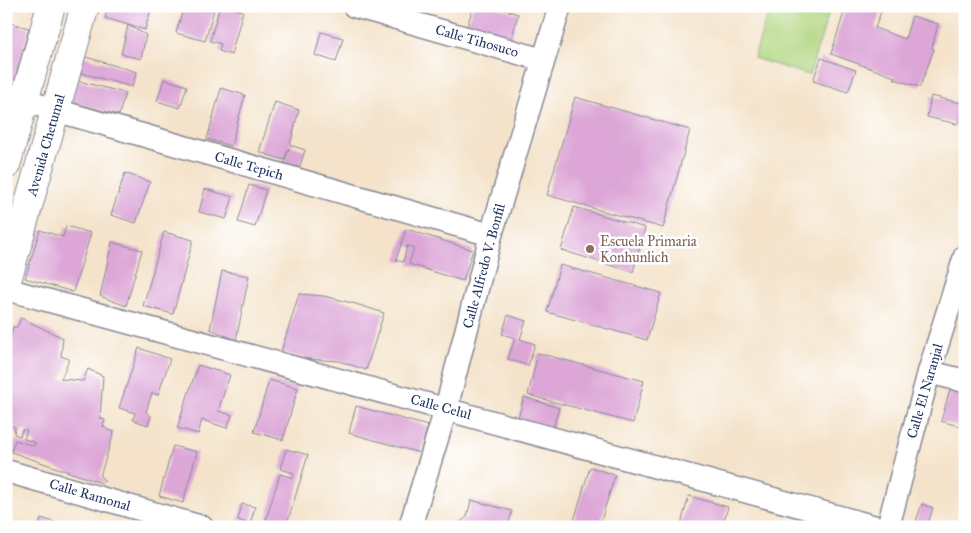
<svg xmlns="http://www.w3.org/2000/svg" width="971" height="533" font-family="'IM FELL Great Primer',serif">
  <rect width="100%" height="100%" fill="#fff"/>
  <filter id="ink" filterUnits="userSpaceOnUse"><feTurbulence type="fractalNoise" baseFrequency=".02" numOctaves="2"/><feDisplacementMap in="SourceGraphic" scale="10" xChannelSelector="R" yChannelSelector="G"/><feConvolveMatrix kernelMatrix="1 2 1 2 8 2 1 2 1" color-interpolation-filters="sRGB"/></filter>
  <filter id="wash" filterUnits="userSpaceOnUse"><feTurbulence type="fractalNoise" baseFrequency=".0096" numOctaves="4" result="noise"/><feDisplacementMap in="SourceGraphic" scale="20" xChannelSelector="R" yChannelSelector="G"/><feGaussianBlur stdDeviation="1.12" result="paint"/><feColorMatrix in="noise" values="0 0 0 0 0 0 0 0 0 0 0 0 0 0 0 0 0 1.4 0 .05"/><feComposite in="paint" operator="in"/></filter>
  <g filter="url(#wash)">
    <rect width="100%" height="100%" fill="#f4e3ca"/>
    <path fill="#b1d680" stroke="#66826f" d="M770,6H831L809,75L754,58Z"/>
    <g id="blocks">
      <path fill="#dca6d7" d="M108,6H152L145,30L105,18Z
        M184,6H215L205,41L176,33Z
        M220,6H225L243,11L231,55L219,51L221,44L210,41Z
        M473,6H492L518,14L511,41L467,28Z
        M643,6H656L655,10Z
        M846,6H873L882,9L875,28L905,39L912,16L938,24L932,48L934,49L920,87L894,79L895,77L831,54Z
        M6,22L29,28L13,86L6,83Z
        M128,25L146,35L141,59L121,54Z
        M321,32L343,38L336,62L315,55Z
        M82,56L137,72L132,87L78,72Z
        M821,58L856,70L848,92L813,81Z
        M164,79L187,86L180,108L157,101Z
        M75,80L125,93L119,115L69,102Z
        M221,88L245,95L231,146L207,139Z
        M931,96L965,104V110L957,124L927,117Z
        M575,97L690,130L663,228L547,195Z
        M275,102L299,110L290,145L305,150L299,169L284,164L289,148L284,160L259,152Z
        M125,173L150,182L136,223L111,215Z
        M249,185L266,190L255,227L238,222Z
        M205,189L233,197L226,219L199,212Z
        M574,207L645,228L633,272L561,250Z
        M66,226L91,233L73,292L25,278L40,230L63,237Z
        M406,229L473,250L463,281L409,264L414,248L407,246L403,262L396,260Z
        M164,232L193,240L173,314L143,306Z
        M112,242L142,250L126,306L100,296Z
        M560,265L661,293L647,340L547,312Z
        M222,271L249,276L236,340L210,329Z
        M299,294L324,296L356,304L384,313L366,370L339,361L308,359L281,352Z
        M508,315L526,321L520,339L535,344L528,366L508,359L515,338L502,334Z
        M21,318L63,338L61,356L69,359L61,379L83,381L88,369L103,376L100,418L105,420L103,426L108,430L114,432L100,476L105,481L101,483L11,452L15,440L34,446L36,443L24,439L27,430H22L20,436L14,434L15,427L6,424V340L10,339L13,327H17Z
        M139,348L170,359L158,395L152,393L146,412L151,416L148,425L133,420L135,413L119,408Z
        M538,353L644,381L633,423L528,395Z
        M198,365L230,375L218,411L232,415L227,428L202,420L198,434L177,428Z
        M269,380L298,388L283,440L254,432Z
        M951,386L965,390V428L941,421Z
        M524,397L559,408L553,429L518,418Z
        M356,406L428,426L420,453L349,433Z
        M173,446L197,452L183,503L159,496Z
        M286,449L308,455L286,527H267L264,526L280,474L293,478L294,473L280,469Z
        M590,467L615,475L599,527H572Z
        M689,496L728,507L722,527H680Z
        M471,500L512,511L508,527H468L458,524L467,517Z
        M242,504L255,507L250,524L238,520Z
        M922,504L933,508L928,524L916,521Z
        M41,518L67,526V527H39Z"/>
    </g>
  </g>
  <g filter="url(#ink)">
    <use href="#blocks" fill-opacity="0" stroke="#888994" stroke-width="1"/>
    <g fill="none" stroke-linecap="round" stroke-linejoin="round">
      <g stroke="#888994" stroke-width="25">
        <path id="street" d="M354,6L543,60
          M6,95L55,110L491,235
          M6,289L876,527
          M929,372L965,381
          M6,471L202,527
          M410,527L446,409L491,235L560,6
          M888,527L929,372L965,256"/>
      </g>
      <g stroke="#888994" stroke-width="30">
        <path id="secondary" d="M6,165L51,6
          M6,284L85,6"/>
      </g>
      <use href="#street" stroke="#fff" stroke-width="22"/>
      <use href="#secondary" stroke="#fff" stroke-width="28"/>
    </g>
  </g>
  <circle fill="#8d6e63" stroke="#fff" stroke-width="2" cx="590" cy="249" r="5"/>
  <g text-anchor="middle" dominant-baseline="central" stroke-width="5" stroke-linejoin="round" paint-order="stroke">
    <g font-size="14" fill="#1b2f5e" stroke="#fff">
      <text transform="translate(477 41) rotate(16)">Calle Tihosuco</text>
      <text transform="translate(46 145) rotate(-74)">Avenida Chetumal</text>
      <text transform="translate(249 166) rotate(16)">Calle Tepich</text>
      <text transform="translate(484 266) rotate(-75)">Calle Alfredo V. Bonfil</text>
      <text transform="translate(925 391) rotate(-74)">Calle El Naranjal</text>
      <text transform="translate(441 407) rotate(15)">Calle Celul</text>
      <text transform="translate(90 495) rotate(16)">Calle Ramonal</text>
    </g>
    <g font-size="14" fill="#785e54" stroke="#fff" text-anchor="start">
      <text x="600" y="241">Escuela Primaria<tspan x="600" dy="16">Konhunlich</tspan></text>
    </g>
  </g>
  <rect width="971" height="533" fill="none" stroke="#fff" stroke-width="25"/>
</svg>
